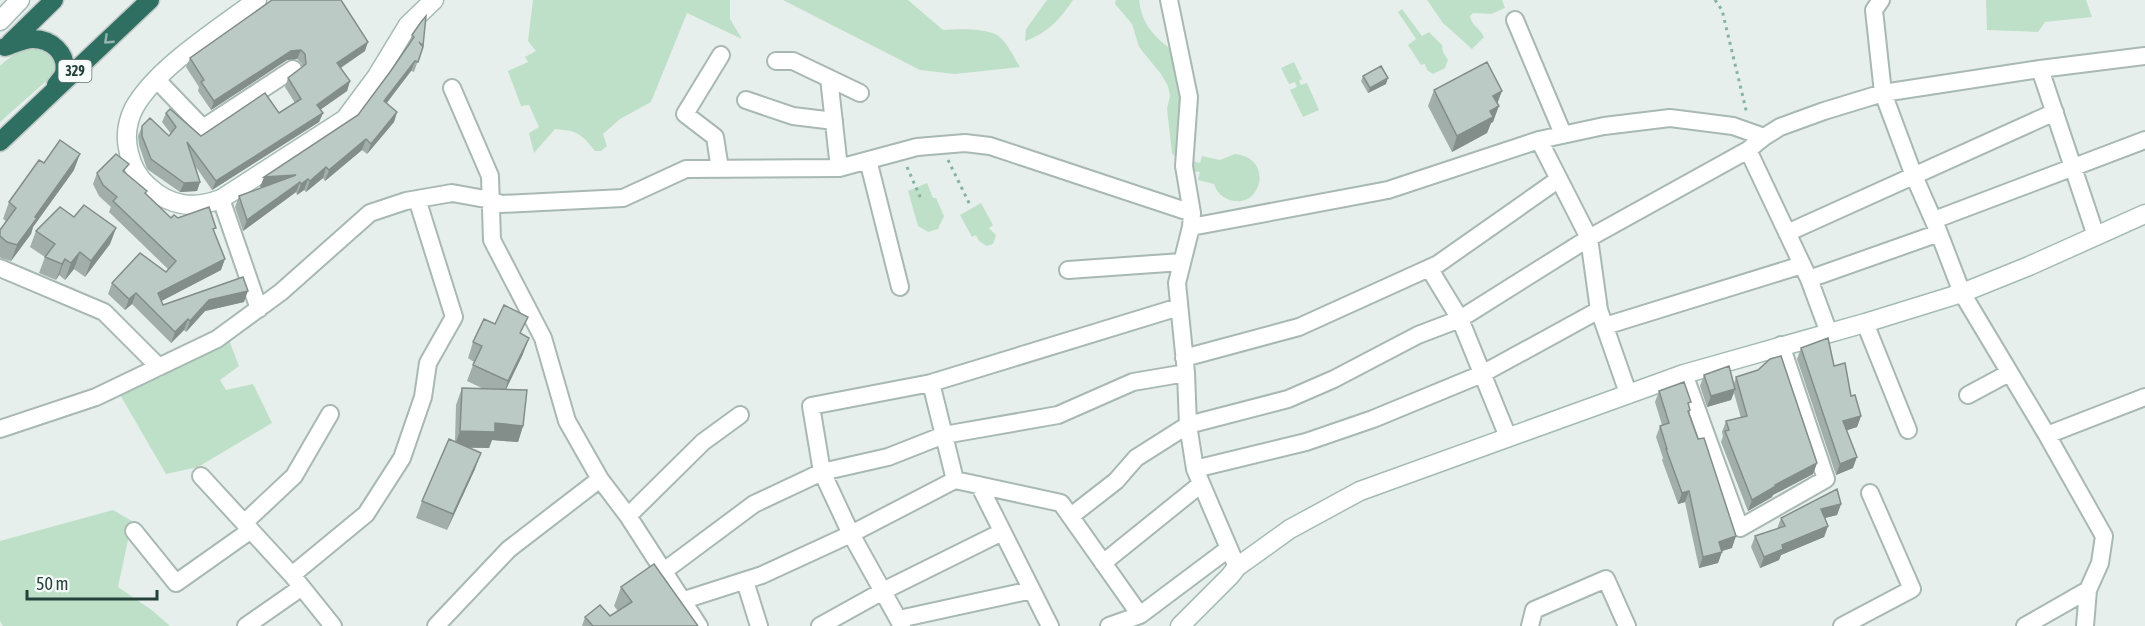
<svg xmlns="http://www.w3.org/2000/svg" width="2145" height="626" font-family="'Asap Condensed',sans-serif">
  <rect width="100%" height="100%" fill="#e6efeb"/>
  <path fill="#bfe0c8" d="M533,0H730V19L742,39L687,13L651,102L620,119L603,134L607,146L601,151H595C581,133 577,131 555,129L534,153L529,133L539,127L529,105L521,106L508,71L528,62L525,57L536,51L528,41Z
    M783,0H908L943,30C957,29 984,28 997,35C1007,41 1014,58 1020,67L955,74L920,70Z
    M1047,0H1073C1060,19 1048,33 1025,41L1026,29Z
    M1116,0H1139C1142,24 1153,36 1172,50L1180,95L1179,161L1172,153L1167,109L1170,96L1168,86L1161,74L1139,47L1132,24L1115,4Z
    M1427,0H1502L1505,8L1491,14L1473,13L1470,16C1471,25 1480,28 1484,37L1472,49L1443,23Z
    M1986,0H2086L2092,17L2045,22L2038,32L1987,30Z
    M1402,9L1422,36L1429,32L1442,45L1443,52L1448,60L1445,68L1433,74L1427,70L1425,64L1421,65L1408,45L1416,39L1398,12Z
    M37,45C50,54 58,58 53,75L0,122V66C11,55 22,49 37,45Z
    M1294,62L1302,79L1299,81L1301,85L1307,83L1319,110L1303,117L1290,90L1297,87L1295,82L1289,84L1281,68Z
    M1235,154C1275,158 1261,210 1230,200C1221,197 1217,192 1214,184L1198,180L1200,172L1190,171V160L1200,163L1202,156L1220,160Z
    M927,183L933,198H936L944,216L938,229L928,232L918,226L908,191Z
    M981,203L993,225L989,228L996,235L993,244L987,246L979,241L976,235L972,237L960,215Z
    M229,340L239,366L220,380L226,390L253,384L272,423L198,467L166,474L119,393Z
    M113,510L132,521L118,587L153,611L170,626H3L0,621V541Z"/>
  <g fill="none" stroke-linecap="round" stroke-linejoin="round">
    <g stroke="#a8b8b2" stroke-width="20">
      <path id="street" d="M1169,0L1189,97L1184,166L1192,213L1191,227L1177,283L1186,373L1188,425L1195,469L1237,567
        M1881,0L1874,10L1883,93L1914,176L1939,233L1962,293L2047,435L2104,536L2100,563L2088,590L2085,626
        M1515,20L1563,134
        M776,61H793L860,93
        M2040,69L2096,236
        M829,78L839,168
        M157,80L203,128L293,69
        M452,88L490,176L492,240L543,338L567,421L600,479L628,516L699,626
        M746,100L793,116L834,121
        M1539,140L1589,238L1599,310L1628,393
        M1748,150L1809,279L1829,333
        M868,160L900,287
        M720,169L715,137L685,114L721,55
        M221,199L259,309
        M1934,220L2145,140
        M1191,227L1388,190L1539,140L1604,126L1670,118L1733,126L1764,137
        M1787,233L2055,112
        M0,268L104,312L159,367
        M1429,268L1460,319L1508,437
        M1068,270L1182,262
        M1809,279L1939,233
        M1865,323L1908,430
        M1605,326L1802,265
        M1184,358L1299,327L1438,264L1559,179
        M1684,374L1740,528L1826,479L1781,345
        M931,383L955,480L1061,503L1140,615L1228,549
        M1968,395L2009,373
        M0,429L96,397L217,339L281,292L370,213L406,201L452,193L491,200L501,204L623,198L686,169L839,168L917,147L965,143L990,146L1192,213
        M2047,435L2145,397
        M1195,469L1306,442L1373,419L1482,374L1599,310
        M201,476L292,575L333,626
        M979,485L1050,626
        M628,516L703,442L740,415
        M1071,516L1116,481L1136,458L1188,425L1288,399L1334,379L1418,335L1460,319L1589,238L1748,150L1764,137L1780,127L1824,111L1883,93L2040,69L2145,56
        M244,523L294,476L330,414
        M134,531L176,583L251,530
        M1103,563L1201,484
        M664,571L754,504L822,472L888,457L944,435L1058,415L1133,382L1186,373
        M292,575L366,514L402,458L423,397L428,363L454,317L417,199
        M745,581L759,626
        M681,601L762,575L851,534L955,480
        M899,619L1032,590
        M246,626L302,587
        M436,626L509,549L600,479
        M820,626L883,591L1002,532
        M902,626L851,534L822,472L811,406L931,383L1179,307
        M1109,626L1140,615
        M1530,626L1534,610L1606,579L1627,626
        M1842,626L1912,589L1870,493
        M2025,626L2088,590"/>
    </g>
    <g stroke="#a4bbb3" stroke-width="21">
      <path id="secondary" d="M257,0C220,28 157,67 134,108C127,122 125,138 129,153C132,167 138,178 149,187C171,207 194,209 221,199L345,119L377,76L408,25L434,0
        M0,21L20,0
        M1180,626L1230,576L1237,567L1290,529L1360,491L1684,374L1865,323L1962,293L2029,266L2145,214"/>
    </g>
    <g stroke="#c2cac8" stroke-width="21">
      <path id="highway" d="M10,43L54,0
        M5,47C14,44 24,39 33,39C51,39 68,53 64,73C63,77 59,81 56,85
        M0,142L150,0"/>
    </g>
    <path stroke="#86b3a5" stroke-width="3" stroke-dasharray="3 4.5" stroke-linecap="butt" d="M1715,0L1722,10L1747,114
      M948,160L971,207
      M907,167L921,199"/>
    <use href="#street" stroke="#fff" stroke-width="16"/>
    <use href="#secondary" stroke="#fff" stroke-width="18"/>
    <use href="#highway" stroke="#2f6f62" stroke-width="18"/>
  </g>
  <path fill="#a1aea9" d="M272,0L365,51L341,68L350,81L347,91L320,110L323,113L319,122L212,190L196,167L200,182L197,191L180,192L147,169L139,145L138,136L142,126L169,136L171,134L162,122L166,113L201,136L279,113L295,103L285,87L288,78L302,67V64L297,59L287,60L211,110L198,91L199,87L186,67L190,58Z
    M412,35L423,46L414,72L411,71L386,103L397,112L394,122L367,154L362,150L325,181L323,178L306,192L304,190L297,195L296,192L243,231L235,207L239,196L263,187H260L358,115L390,72L409,44Z
    M1363,76L1386,84L1368,93L1361,81Z
    M1434,90L1497,104L1493,122L1491,123L1487,133L1452,152L1428,106Z
    M44,163L74,170L33,227L31,234L11,261L1,258L0,257V230L6,221L3,219L9,202Z
    M97,173H126L146,194L171,218H178L214,233L221,270L161,301L163,305L244,302L205,311L186,332L184,330L171,343L132,304L125,310L108,294L112,283L166,272L169,270L109,212L111,207L99,196L93,184Z
    M74,217L116,228L110,244L85,277L74,269L65,280L59,275L56,280L39,273L45,257L30,247L36,231Z
    M495,324L521,334L523,354L505,390L523,426L518,442L492,440L489,448H469L475,469L447,530L416,518L422,501L455,441L456,405L462,388L484,389L467,381L474,362L468,358L473,342Z
    M1801,348L1834,366L1861,416L1857,427L1846,430L1853,468L1836,475L1797,359Z
    M1704,375L1734,384L1736,377L1817,463L1813,474L1773,495L1772,497L1748,511L1721,442L1723,436L1722,432L1726,421L1741,418L1734,393L1731,400L1707,407L1700,386Z
    M1659,391L1689,408L1690,410L1689,414L1732,548L1722,551L1718,563L1699,568L1685,502L1678,504L1662,460L1663,458L1656,437L1660,426L1662,425L1655,402Z
    M1841,504L1837,515L1825,518L1828,526L1824,537L1781,555L1779,560L1760,568L1751,547L1755,536L1777,529L1781,518Z
    M621,587L698,626H582L585,617L610,616L618,611L614,606Z"/>
  <path fill="#838d89" d="M368,42L365,51L334,72L337,63Z
    M301,50L297,59L287,60L211,110L214,101L291,51Z
    M415,61L411,71L380,112L384,101Z
    M1388,78L1386,84L1368,93L1370,88Z
    M350,81L347,91L314,114L317,105Z
    M1502,91L1496,107L1493,96Z
    M1499,106L1493,122L1491,123L1487,133L1452,152L1457,136L1490,111Z
    M397,112L394,122L367,154L371,144Z
    M323,113L319,122L212,190L216,181Z
    M366,139L362,150L325,181L329,170Z
    M80,154L74,170L33,227L31,234L11,261L17,245L35,217Z
    M326,167L323,178L306,192L310,181Z
    M296,175L292,185L260,187L264,177Z
    M308,179L304,190L297,195L301,184Z
    M200,182L197,191L180,192L184,183Z
    M300,182L296,192L243,231L247,220Z
    M116,228L110,244L85,277L91,261Z
    M80,252L74,269L65,280L71,263Z
    M65,259L59,275L56,280L62,264Z
    M225,259L221,270L154,305L158,293Z
    M248,291L244,302L205,311L186,332L190,321L209,300Z
    M136,293L132,304L125,310L129,299Z
    M188,319L184,330L171,343L175,332Z
    M529,338L523,354L502,398L508,381Z
    M1735,389L1731,400L1707,407L1711,396Z
    M1861,416L1857,427L1839,433L1843,421Z
    M495,423L523,426L518,442L492,440L489,448L454,447L460,431Z
    M481,453L475,469L447,530L453,514Z
    M1857,457L1853,468L1836,475L1840,464Z
    M1817,463L1813,474L1773,495L1772,497L1748,511L1752,500L1775,485Z
    M1689,491L1685,502L1678,504L1682,493Z
    M1841,504L1837,515L1817,520L1821,509Z
    M1828,526L1824,537L1781,555L1779,560L1760,568L1764,557L1782,545Z
    M1736,536L1732,548L1715,553L1719,542Z
    M1722,552L1718,563L1699,568L1703,557Z"/>
  <path fill="#bbcac4" stroke="#838d89" stroke-width="1.5" d="M272,0H341L368,42L337,63L350,81L317,105L323,113L216,181L187,142L200,182L184,183L151,159L142,136V126L150,118L169,136L176,127L166,113L170,109L201,136L265,93L279,113L301,99L288,78L306,64L305,54L301,50L291,51L214,101L201,82L204,80L190,58Z
    M426,16L423,46L419,42L423,47L418,62L415,61L384,101L397,112L371,144L366,139L329,170L326,167L310,181L308,179L301,184L300,182L247,220L239,196L296,175L264,177L358,115L390,72L414,37L412,35L421,22Z
    M1487,62L1502,91L1493,96L1499,106L1490,111L1493,117L1457,136L1434,90Z
    M1381,66L1388,78L1370,88L1363,76Z
    M60,140L80,154L35,217L37,218L17,245L7,242L0,236V230L16,208L9,202L39,160L44,163Z
    M116,154L129,164L123,171L147,191L145,193L171,218L174,215L178,218L209,207L216,228L213,229L225,259L158,293L163,305L243,277L248,291L209,300L190,321L188,319L175,332L136,293L129,299L112,283L140,253L166,272L176,261L113,201L117,197L103,185L97,173Z
    M84,205L116,228L91,261L80,252L71,263L65,259L62,264L45,257L55,244L36,231L60,207L74,217Z
    M504,305L528,317L520,333L529,338L508,381L473,365L482,346L473,342L484,319L495,324Z
    M1828,338L1834,366L1845,363L1851,396L1855,395L1861,416L1843,421L1857,457L1840,464L1801,348Z
    M1781,356L1817,463L1775,485L1776,486L1752,500L1725,431L1729,430L1726,421L1747,416L1736,377L1758,370L1770,359Z
    M1729,366L1735,389L1711,396L1704,375Z
    M1684,382L1691,402L1688,403L1690,410L1688,411L1698,439L1704,438L1736,536L1719,542L1722,552L1703,557L1689,491L1682,493L1666,449H1667L1660,426L1669,423L1659,391Z
    M462,388L527,390L523,426L495,423V432L460,431Z
    M449,439L481,453L453,514L422,501Z
    M1837,489L1841,504L1821,509L1828,526L1782,545L1783,549L1764,557L1755,536L1785,526L1781,518Z
    M654,564L698,626H593L585,617L600,605L610,616L632,602L621,587Z"/>
  <defs><path id="oneway-chevron" d="M-2-3.5L2.5 0L-2 3.5" fill="none" stroke-width="1.6" stroke-linecap="round" stroke-linejoin="round" transform="scale(1.5)"/></defs>
  <use stroke="#93b5ae" href="#oneway-chevron" transform="translate(108 40) rotate(137)"/>
  <g text-anchor="middle" dominant-baseline="central" stroke-width="5" stroke-linejoin="round" paint-order="stroke">
    <rect fill="#f7fbf9" stroke="#637a73" stroke-width="1.5" x="58.5" y="60" width="33" height="22" rx="4.5"/>
    <g font-size="14" font-weight="bold" fill="#24423a">
      <text x="75" y="71">329</text>
    </g>
  </g>
  <path d="M27 590v9h130v-9" fill="none" stroke="#24423a" stroke-width="3"/>
  <text x="36" y="590" font-size="18" fill="#24423a" stroke="#f7fbf9" stroke-width="4.5" paint-order="stroke">50 m</text>
</svg>
